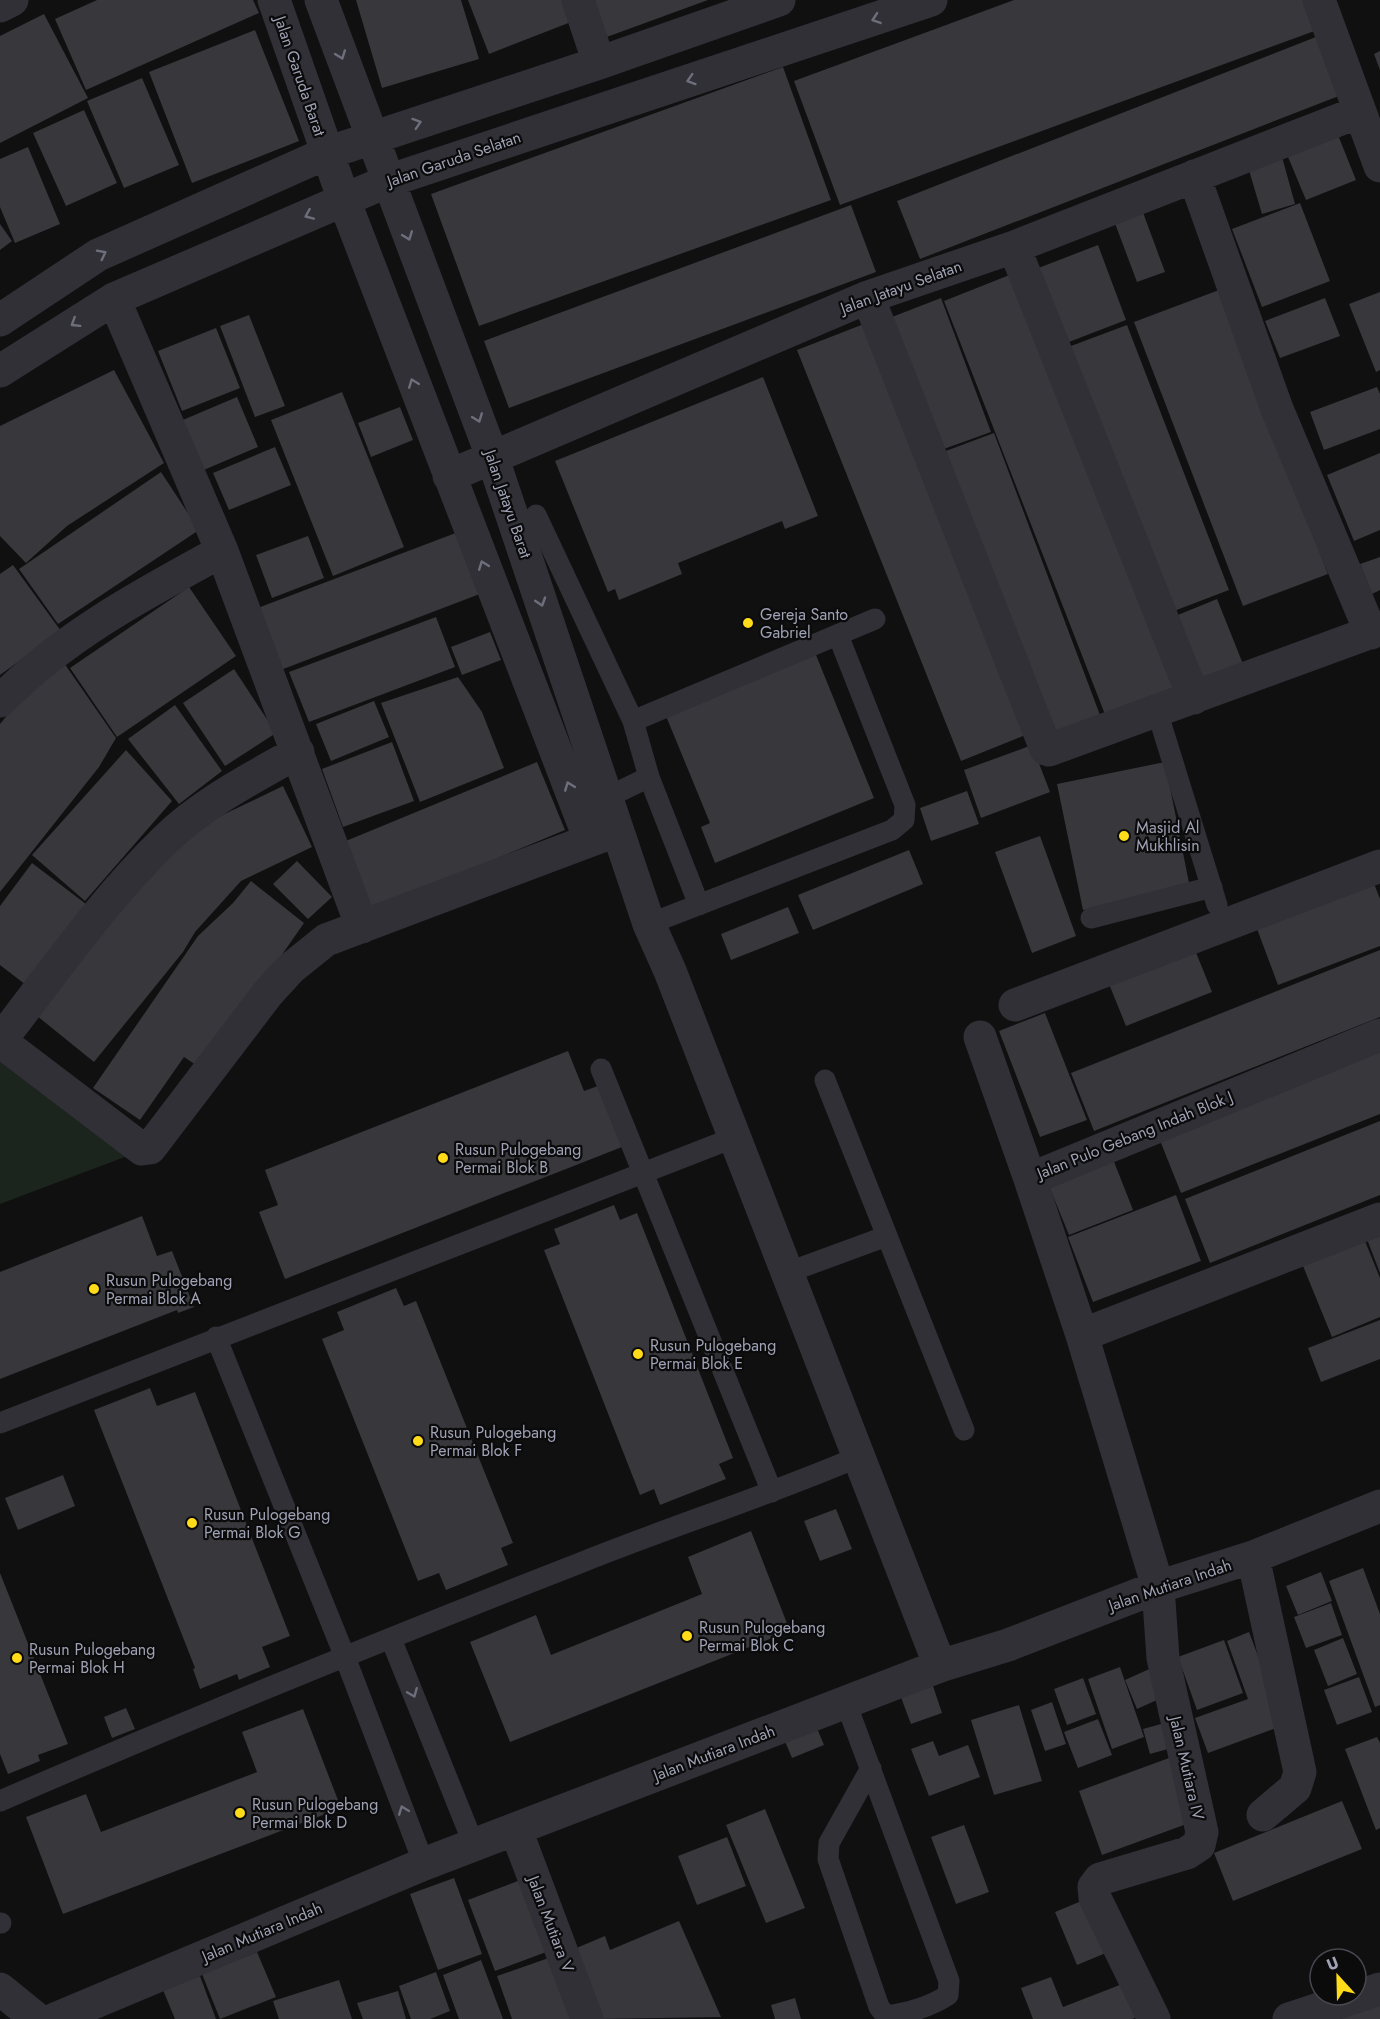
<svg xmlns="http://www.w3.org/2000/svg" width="1380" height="2019" font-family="Jost,sans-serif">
  <rect width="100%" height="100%" fill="#101011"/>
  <path fill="#1c241e" d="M0,1058L138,1152L0,1204Z"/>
  <path fill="#37373c" d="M97,0H253L259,13L86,90L55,19Z
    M356,0H461L479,59L382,88Z
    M468,0H562L571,22L489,54Z
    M590,0H708L604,38Z
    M1014,0H1310L1320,29L840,205L794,81Z
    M44,14L88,98L0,143V36Z
    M255,30L299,141L192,183L149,72Z
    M1326,33L1349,92L920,259L897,201Z
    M1380,51V70L1374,54Z
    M783,67L831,200L479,326L431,194Z
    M142,78L179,165L124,188L87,101Z
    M84,110L117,183L66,206L33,133Z
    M1334,125L1356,180L1306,200L1283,145Z
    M28,147L60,224L15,243L0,207V159Z
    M1282,157L1295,204L1262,214L1248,167Z
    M1138,199L1165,272L1137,282L1110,210Z
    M1300,203L1330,281L1262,307L1232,229Z
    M851,205L876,272L509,408L484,341Z
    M0,224L12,241L0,250Z
    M1098,245L1126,320L1056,347L1028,272Z
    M1017,272L1181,687L1106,717L944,301Z
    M1219,290L1328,574L1243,606L1134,322Z
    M1380,292V370L1376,372L1349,304Z
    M941,298L991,432L941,450L892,317Z
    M1325,298L1340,336L1280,358L1265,321Z
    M249,315L285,406L255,417L220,326Z
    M869,322L1033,732L961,761L797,350Z
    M1127,325L1229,590L1166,614L1063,349Z
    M216,328L240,388L182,411L158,351Z
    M114,370L164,463L67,526L26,563L0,536V426Z
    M763,377L818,516L785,529L782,521L678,563L682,574L619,600L615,589L608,592L555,461Z
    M1377,387L1380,394V429L1324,450L1310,412Z
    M342,392L404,547L333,576L271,420Z
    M237,397L258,447L199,472L178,422Z
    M400,407L413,440L371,457L358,423Z
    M994,433L1100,715L1040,737L935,455Z
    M275,447L291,485L229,510L213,473Z
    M1380,453V530L1354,541L1327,475Z
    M161,472L199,530L58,624L19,569Z
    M461,531L485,592L278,671L255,609Z
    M308,536L324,578L272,598L256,555Z
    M1380,557V590L1372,594L1360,564Z
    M13,565L61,631L0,675V574Z
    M189,587L236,656L117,737L70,668Z
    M1217,599L1243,664L1193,684L1168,619Z
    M436,617L455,667L309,722L289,672Z
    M490,632L501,660L462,675L451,647Z
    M816,655L874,798L715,863L701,827L710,823L666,716Z
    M64,663L116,738L99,767L0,892V724L18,702Z
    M234,669L276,733L225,766L183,703Z
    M458,677L482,712L504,768L420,802L381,703Z
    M374,701L389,737L331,761L316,724Z
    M175,705L222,771L179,804L128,739Z
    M392,742L414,801L343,827L322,769Z
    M1032,745L1050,792L981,818L964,770Z
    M126,750L172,801L85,901L32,855Z
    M537,762L565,830L369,912L341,843Z
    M1165,762L1190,888L1083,910L1057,784Z
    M283,786L312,847L241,881L195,932L183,952L94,1062L31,1011L140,873L212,820Z
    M967,791L979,824L931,841L920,808Z
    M1040,836L1076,936L1032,953L995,852Z
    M909,850L923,884L813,930L798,895Z
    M297,861L332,897L308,919L273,884Z
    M32,863L86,904L26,985L0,965V906Z
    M251,881L304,923L236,1021L199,1067L184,1057L140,1120L93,1088L198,936L233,903Z
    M1373,881L1380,899V946L1278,985L1256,926Z
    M788,907L799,933L731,960L721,934Z
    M1195,950L1212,992L1126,1026L1109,984Z
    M1380,950V1017L1094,1131L1071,1073Z
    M1045,1013L1087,1120L1040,1137L999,1031Z
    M1380,1037V1114L1181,1193L1155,1128Z
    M568,1051L584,1091L598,1086L622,1147L285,1279L259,1212L278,1205L265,1170Z
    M1380,1121V1195L1210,1263L1185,1199Z
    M1109,1149L1133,1210L1069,1235L1044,1174Z
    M1176,1195L1201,1261L1093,1302L1068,1237Z
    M614,1205L620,1220L637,1213L733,1458L719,1464L726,1479L660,1505L654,1489L640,1495L544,1250L560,1244L554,1229Z
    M142,1216L157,1256L172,1251L194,1307L178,1313L177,1310L0,1379V1272Z
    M1380,1228V1273L1365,1234Z
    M1365,1241L1380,1278V1317L1332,1337L1303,1266Z
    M396,1288L404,1306L416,1301L513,1543L501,1548L508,1565L446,1590L439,1573L418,1581L322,1339L344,1330L337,1312Z
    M1380,1320V1359L1321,1382L1308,1348Z
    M150,1388L157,1406L195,1392L290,1636L262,1647L270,1667L239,1680L237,1674L200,1689L193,1669L195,1668L94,1410Z
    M63,1475L75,1506L18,1530L5,1498Z
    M836,1509L852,1549L820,1561L804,1521Z
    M751,1531L790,1631L510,1742L470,1642L536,1615L551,1655L702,1594L688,1557Z
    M1363,1568L1380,1614V1705L1375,1707L1329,1581Z
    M1321,1572L1332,1601L1298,1615L1286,1586Z
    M0,1573L68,1744L38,1755L40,1761L8,1774L0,1754Z
    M1331,1603L1342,1635L1306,1648L1294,1617Z
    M1249,1632L1284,1725L1208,1753L1195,1718L1248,1699L1227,1641Z
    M1343,1638L1357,1674L1328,1686L1314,1650Z
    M1224,1640L1243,1693L1197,1710L1178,1657Z
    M1156,1666L1168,1695L1137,1709L1125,1680Z
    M1120,1667L1144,1737L1112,1749L1088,1679Z
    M1359,1677L1372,1712L1337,1725L1324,1690Z
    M1083,1678L1096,1714L1067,1725L1054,1689Z
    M931,1680L942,1713L911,1724L899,1692Z
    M1052,1702L1066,1744L1045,1751L1031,1710Z
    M1019,1705L1042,1781L994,1795L971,1720Z
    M126,1708L135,1729L112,1738L104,1717Z
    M303,1709L341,1808L63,1914L26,1817L86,1794L101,1832L257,1772L242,1732Z
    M1098,1719L1112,1755L1078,1768L1064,1732Z
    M1161,1724L1168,1749L1150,1754L1143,1729Z
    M816,1726L824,1745L792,1758L784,1739Z
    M1377,1737L1380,1743V1828L1376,1830L1345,1749Z
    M933,1741L939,1756L968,1745L980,1777L929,1796L911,1749Z
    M1169,1758L1192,1822L1102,1855L1079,1791Z
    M1342,1801L1362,1849L1233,1901L1214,1853Z
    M765,1809L805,1908L766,1923L726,1825Z
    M964,1825L989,1892L956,1904L931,1837Z
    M727,1837L746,1886L697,1905L678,1856Z
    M531,1876L557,1948L495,1971L468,1900Z
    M454,1878L482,1954L438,1970L410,1894Z
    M1091,1897L1113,1950L1077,1965L1055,1912Z
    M679,1921L721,2017L597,2019L574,1949L605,1936L610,1950Z
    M257,1952L276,1997L220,2019L202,1974Z
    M560,1954L583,2019H512L497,1976Z
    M481,1960L503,2019H459L443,1975Z
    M436,1972L450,2011L430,2019H411L399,1986Z
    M200,1976L216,2019H175L163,1990Z
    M1051,1977L1063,2007L1130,1981L1143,2015L1132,2019H1033L1021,1988Z
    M339,1980L352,2019H279L273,2001Z
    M398,1991L406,2019H363L357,2003Z
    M795,1998L801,2019H775L771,2005Z
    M1380,2003V2019H1339Z"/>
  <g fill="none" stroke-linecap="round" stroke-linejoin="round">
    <path stroke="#313037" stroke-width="21" d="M536,515L633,721
      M1157,711L1217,905
      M649,777L699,905
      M606,798L649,777L633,721L875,619
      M1091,918L1212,887
      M649,924L892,830L904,820L905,805L838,635
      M601,1069L772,1492
      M887,1236L964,1430
      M786,1273L887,1236L825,1080
      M216,1337L345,1657L424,1864
      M0,1423L733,1138
      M391,1639L474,1845
      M846,1703L949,1981L948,1995C930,2007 908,2013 886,2016L879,2007L828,1859L829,1843L871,1768
      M0,1801C192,1718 385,1639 580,1563C672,1526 767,1496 858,1457
      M0,1923H1"/>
    <path stroke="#313037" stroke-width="33" d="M274,0L344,200L590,840
      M321,0L493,459L649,924L670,971L940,1666
      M578,0L599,63
      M1319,0L1380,166
      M0,6L12,0
      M1194,176L1277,409L1371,633
      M1014,247L1194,698
      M868,297L1046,749L1049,750L1380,629
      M114,299L222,551L362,927
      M0,320L98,255L327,153L599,63L779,0
      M0,371L114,299L388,181L931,0
      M449,476L868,297L1014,247L1359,112
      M0,701C64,636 143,594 222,551
      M1015,1005L1380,866
      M980,1037L1030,1179L1380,1035
      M0,1041L142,1149L150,1148L268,993L290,969L326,940L610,833
      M0,1041C53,973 103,900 165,840C203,803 252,778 298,752
      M1030,1179L1082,1335L1158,1587L1163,1658L1202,1832L1199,1845L1187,1853L1100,1879L1094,1887L1095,1898L1154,2019
      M1082,1335L1380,1219
      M1253,1557L1300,1772L1295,1788L1263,1815
      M516,1830L587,2019
      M0,1989L37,2019
      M55,2019L424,1864L940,1666L1008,1645L1158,1587L1253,1557L1380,1506
      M1289,2019L1380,1989"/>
  </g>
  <defs><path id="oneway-chevron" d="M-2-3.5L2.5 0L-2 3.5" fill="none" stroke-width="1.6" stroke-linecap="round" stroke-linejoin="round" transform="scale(1.5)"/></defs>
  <g stroke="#6e6f7c">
    <use href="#oneway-chevron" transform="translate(876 19) rotate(161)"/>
    <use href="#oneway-chevron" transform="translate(341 55) rotate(70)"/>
    <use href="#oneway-chevron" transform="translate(691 80) rotate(162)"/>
    <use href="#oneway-chevron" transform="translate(417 123) rotate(-18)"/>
    <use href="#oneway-chevron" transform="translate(309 215) rotate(157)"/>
    <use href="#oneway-chevron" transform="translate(408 236) rotate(69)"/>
    <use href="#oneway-chevron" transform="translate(102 254) rotate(-27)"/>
    <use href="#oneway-chevron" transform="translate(75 323) rotate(148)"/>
    <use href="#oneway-chevron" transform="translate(413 383) rotate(-111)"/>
    <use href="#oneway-chevron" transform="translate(478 418) rotate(69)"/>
    <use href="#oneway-chevron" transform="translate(483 565) rotate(-111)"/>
    <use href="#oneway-chevron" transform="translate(541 602) rotate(72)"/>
    <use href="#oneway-chevron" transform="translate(569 786) rotate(-111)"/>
    <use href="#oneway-chevron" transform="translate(413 1693) rotate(68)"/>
    <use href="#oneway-chevron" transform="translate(403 1810) rotate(-111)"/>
  </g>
  <g fill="#ffdb1a" stroke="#0b0b0c" stroke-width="2">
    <circle cx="748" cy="623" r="6"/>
    <circle cx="1124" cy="836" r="6"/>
    <circle cx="443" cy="1158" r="6"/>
    <circle cx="94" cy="1289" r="6"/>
    <circle cx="638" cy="1354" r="6"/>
    <circle cx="418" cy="1441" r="6"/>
    <circle cx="192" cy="1523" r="6"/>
    <circle cx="687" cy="1636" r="6"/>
    <circle cx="17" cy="1658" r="6"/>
    <circle cx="240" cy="1813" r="6"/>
  </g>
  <g text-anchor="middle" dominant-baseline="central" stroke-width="4.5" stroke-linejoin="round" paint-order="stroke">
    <g font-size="16" fill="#9fa2b4" stroke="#0b0b0c">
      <text transform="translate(300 76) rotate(71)">Jalan Garuda Barat</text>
      <text transform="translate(454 159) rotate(-19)">Jalan Garuda Selatan</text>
      <text transform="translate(901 287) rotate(-20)">Jalan Jatayu Selatan</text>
      <text transform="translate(508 504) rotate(71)">Jalan Jatayu Barat</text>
      <text transform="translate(1135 1135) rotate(-22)">Jalan Pulo Gebang Indah Blok J</text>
      <text transform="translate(1170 1585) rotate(-19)">Jalan Mutiara Indah</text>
      <text transform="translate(714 1753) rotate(-21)">Jalan Mutiara Indah</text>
      <text transform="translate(1187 1768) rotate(77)">Jalan Mutiara IV</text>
      <text transform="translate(551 1924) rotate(69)">Jalan Mutiara V</text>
      <text transform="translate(262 1932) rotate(-23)">Jalan Mutiara Indah</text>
    </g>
    <g font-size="16" fill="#9fa2b4" stroke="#0b0b0c" text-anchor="start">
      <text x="760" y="614">Gereja Santo<tspan x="760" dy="18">Gabriel</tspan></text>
      <text x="1136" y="827">Masjid Al<tspan x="1136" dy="18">Mukhlisin</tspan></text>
      <text x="455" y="1149">Rusun Pulogebang<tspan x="455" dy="18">Permai Blok B</tspan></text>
      <text x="106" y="1280">Rusun Pulogebang<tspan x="106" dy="18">Permai Blok A</tspan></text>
      <text x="650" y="1345">Rusun Pulogebang<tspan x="650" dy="18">Permai Blok E</tspan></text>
      <text x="430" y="1432">Rusun Pulogebang<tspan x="430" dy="18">Permai Blok F</tspan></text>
      <text x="204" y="1514">Rusun Pulogebang<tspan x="204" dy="18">Permai Blok G</tspan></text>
      <text x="699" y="1627">Rusun Pulogebang<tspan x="699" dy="18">Permai Blok C</tspan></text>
      <text x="29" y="1649">Rusun Pulogebang<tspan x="29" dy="18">Permai Blok H</tspan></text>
      <text x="252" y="1804">Rusun Pulogebang<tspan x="252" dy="18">Permai Blok D</tspan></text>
    </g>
  </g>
  <g transform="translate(1338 1977) rotate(338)"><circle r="28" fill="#0b0b0c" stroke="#46474f" stroke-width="1.5"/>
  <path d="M0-4.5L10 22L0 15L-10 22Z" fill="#ffdb1a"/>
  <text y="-9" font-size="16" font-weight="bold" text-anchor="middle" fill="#9fa2b4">U</text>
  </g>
</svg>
